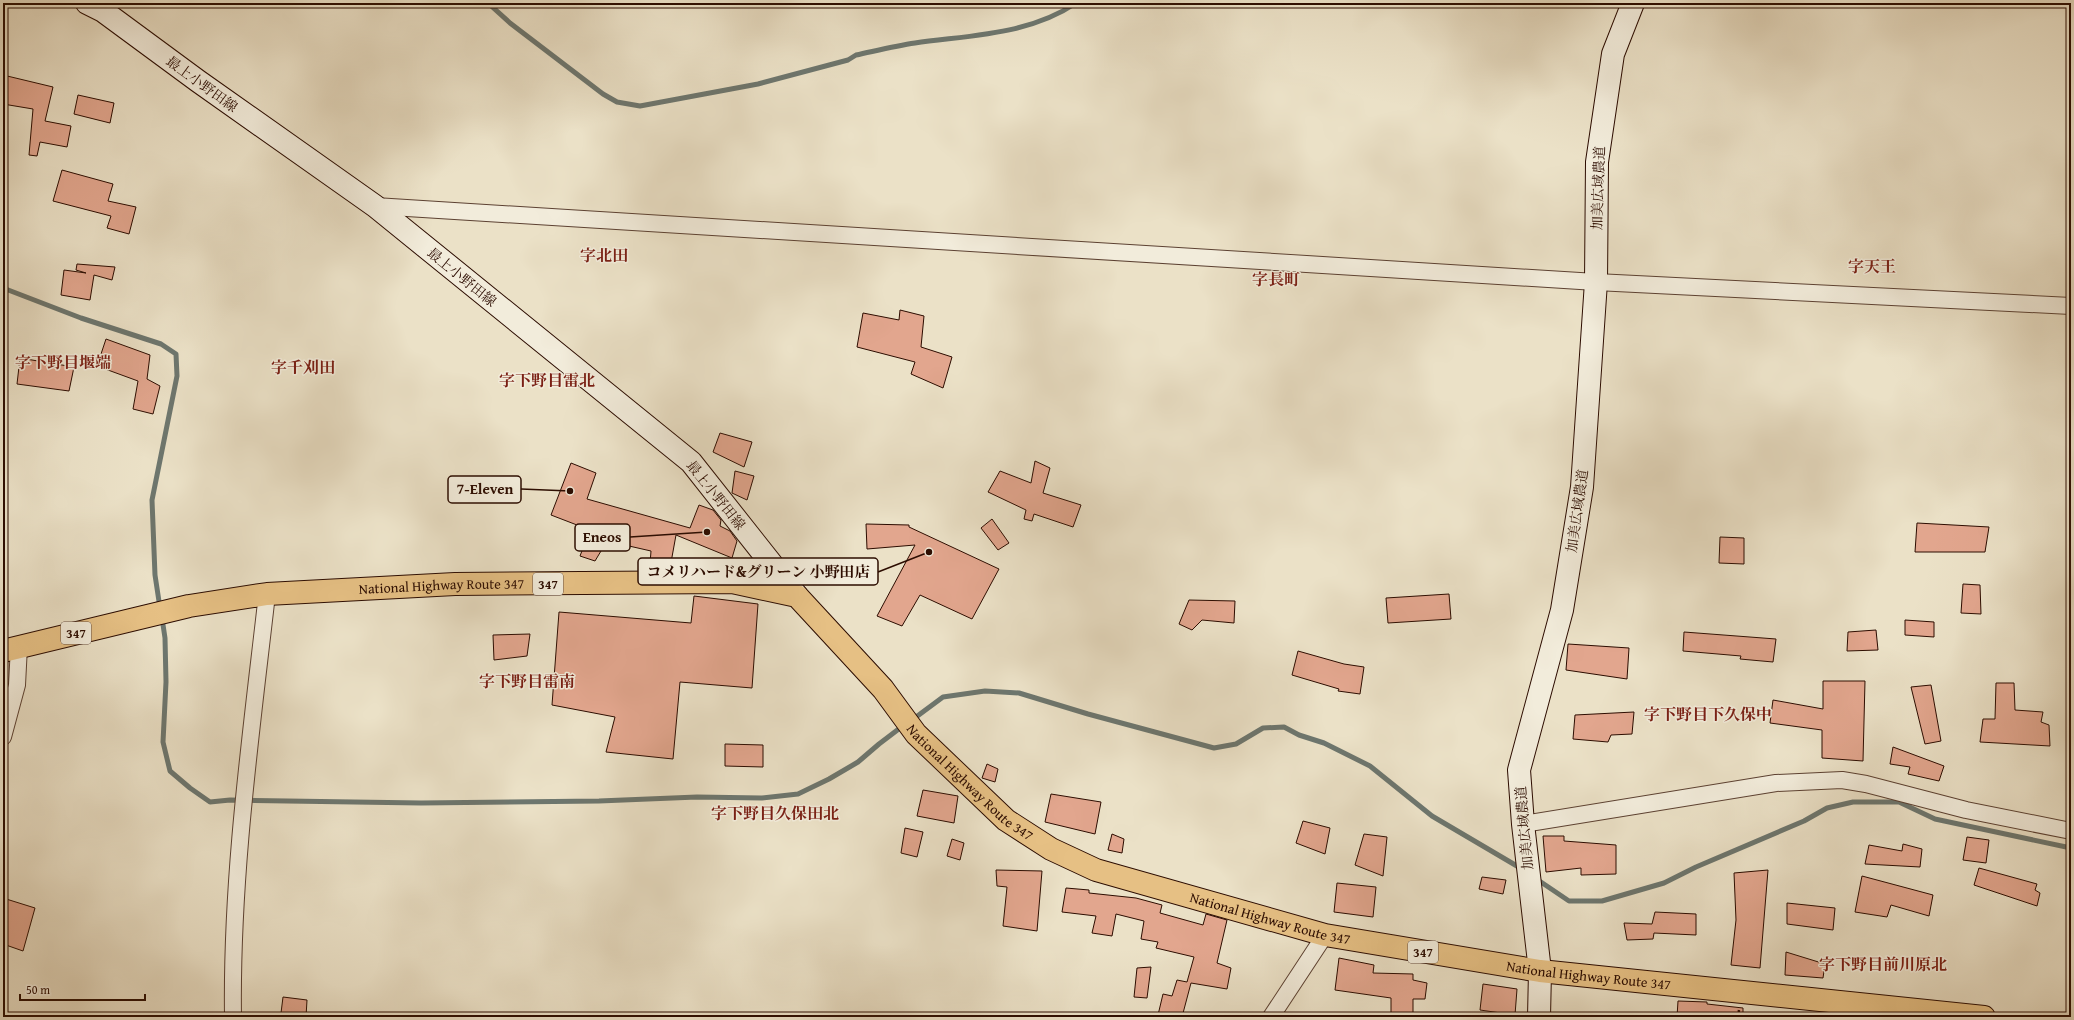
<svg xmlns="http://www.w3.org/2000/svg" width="2074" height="1020" font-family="'Gentium Book Plus','Noto Serif JP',serif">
  <rect width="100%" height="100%" fill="#ebe1c7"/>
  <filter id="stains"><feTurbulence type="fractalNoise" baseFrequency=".005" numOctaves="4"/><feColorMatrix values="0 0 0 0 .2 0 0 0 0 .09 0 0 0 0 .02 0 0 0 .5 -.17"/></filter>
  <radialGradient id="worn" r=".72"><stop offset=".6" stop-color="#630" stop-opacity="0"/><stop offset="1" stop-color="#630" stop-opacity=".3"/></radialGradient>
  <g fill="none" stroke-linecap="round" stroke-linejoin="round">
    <path stroke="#6d766e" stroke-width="5" d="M488,3L510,23L603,94L617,102L640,106L758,84L848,60L856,55C875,51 895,46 915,43C970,35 1029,35 1076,3
      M3,288L81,318L161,344L176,354L177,376L152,500L155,575L160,608
      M162,618L165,638L166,682L163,742L170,771L190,788L210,802L230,800L421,803L599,801L697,797L762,798L798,794L829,779L858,762L879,744L904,725
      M912,720L943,697L985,691L1019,693L1088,714L1214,748L1236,744L1263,728L1284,727L1299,735L1324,743L1370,766L1432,816L1522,869
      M1535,878L1569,901H1602L1664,883L1696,867L1804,821L1827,808L1853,802H1899L1935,819L2071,848"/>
  </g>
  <path fill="#e2a68e" stroke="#2c0c00" d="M3,75L53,87L45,121L71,126L67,147L40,142L37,156L29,155L33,109L3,104Z
    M78,95L114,103L110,123L74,114Z
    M62,170L113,184L108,201L136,207L129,234L107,228L111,216L53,201Z
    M77,264L115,267L112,280L94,275L90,300L61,295L64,270L86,273L76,270Z
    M900,310L924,316L921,347L952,357L943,388L911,374L915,362L857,347L863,313L899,320Z
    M106,339L150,355L147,379L160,386L153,414L133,409L138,381L97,366Z
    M20,358L74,367L69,391L17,384Z
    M720,433L752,442L744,467L713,452Z
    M1035,461L1050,468L1043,493L1081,505L1073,527L1034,514L1032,521L1024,519L1026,510L988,492L1000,471L1031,483Z
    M571,463L596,473L587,499L690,528L699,505L713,510L721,520L720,526L730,531L737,541L732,558L676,535L670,568L650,564L651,551L607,541L595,561L580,556L590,530L551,515Z
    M735,471L754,476L747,500L732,493Z
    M992,519L1009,543L998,550L981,528Z
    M1917,523L1989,527L1985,552H1915Z
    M866,524L909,525V527L999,569L972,619L920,595L902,626L877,616L915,545L867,549Z
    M1720,537L1744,538V564L1719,563Z
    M1963,584L1980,585L1981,614L1961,613Z
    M1449,594L1451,619L1388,623L1386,598Z
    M694,596L758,604L752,688L680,682L673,759L606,752L615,717L552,705L559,612L691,623Z
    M1189,600L1235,601L1234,623L1202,620L1192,630L1179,624Z
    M1905,620L1934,622V637L1905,635Z
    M1876,630L1878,650L1847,651L1848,632Z
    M1684,632L1776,639L1773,662L1740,659L1741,656L1683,651Z
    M530,634L527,656L494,660L493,635Z
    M1568,644L1629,648L1627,679L1566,670Z
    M1298,651L1344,664L1364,667L1360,694L1338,691L1339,689L1292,675Z
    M1823,681H1865L1863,761L1822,758V730L1770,723L1773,700L1823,709Z
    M1996,683H2014L2015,710L2043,712L2041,722L2049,725L2050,746L1980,742L1983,719H1995Z
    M1931,685L1941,741L1925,744L1911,687Z
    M1634,712L1632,734L1611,735L1608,742L1573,739L1575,715Z
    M725,744L763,745V767L725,766Z
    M1893,747L1944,766L1939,781L1908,774L1910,767L1890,764Z
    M987,764L998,769L995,782L982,778Z
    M923,790L958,796L954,823L917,816Z
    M1051,794L1101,802L1095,834L1045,822Z
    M1303,821L1330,828L1325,854L1296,843Z
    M905,828L923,832L917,857L901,853Z
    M1112,834L1124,839L1122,853L1108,850Z
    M1364,834L1387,837L1383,876L1355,865Z
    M1543,836H1564V841L1616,845V874L1581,875V868L1546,872Z
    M1967,837L1989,840L1986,863L1963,860Z
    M952,839L964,843L960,860L947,856Z
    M1903,844L1922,849L1920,867L1865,864L1869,845L1902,851Z
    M1979,868L2037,884L2035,890L2040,893L2037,906L1974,885Z
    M996,870L1042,871L1037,931L1003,926L1007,887L997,886Z
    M1768,870L1760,968L1731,965L1736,920L1734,873Z
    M1862,876L1933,895L1929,916L1891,905L1887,917L1855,912Z
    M1482,877L1506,880L1503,894L1479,889Z
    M1337,883L1376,887L1373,917L1334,912Z
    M1066,888L1089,890V893L1136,898L1162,905L1160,913L1203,925L1206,914L1227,920L1217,963L1231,968L1227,989L1191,983L1182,1017L1158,1015L1163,994L1172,996L1177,980L1187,982L1194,957L1156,948L1158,942L1141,939L1144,921L1116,914L1112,936L1092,933L1096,916L1062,912Z
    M3,898L35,908L23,951L3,944Z
    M1787,903L1835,908L1833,930L1787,924Z
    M1655,912L1696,914V935L1654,933L1653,939L1627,940L1624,923L1652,924Z
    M1786,952L1825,964L1823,978L1785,975Z
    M1339,958L1374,965L1373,973L1413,974V980L1427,983L1425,999H1413V1017H1391V998L1335,990Z
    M1151,967L1147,998L1134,997L1137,968Z
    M1483,984L1517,989L1515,1015L1480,1010Z
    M283,997L307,1000L306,1017L281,1013Z
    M1678,1001L1707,1002V1004L1743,1008V1017H1677Z"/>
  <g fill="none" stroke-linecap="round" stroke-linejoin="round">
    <g stroke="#5c4132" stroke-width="18">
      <path id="street" d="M375,206L1596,282L2071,306
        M3,737L17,685L19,646
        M1523,824L1776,783L1842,780L1866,784L1966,810L2071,831
        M233,1017C231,876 251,735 267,594
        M1271,1017L1325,935"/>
    </g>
    <g stroke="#2c0c00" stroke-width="24">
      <path id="secondary" d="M87,3L103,11L198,81L375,206L691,462L797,596
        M1539,1017L1540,971L1523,824L1519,770L1562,610L1582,487L1596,282L1597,162L1613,54L1633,3"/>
    </g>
    <g stroke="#2c0c00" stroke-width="24">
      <g id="highway">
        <path id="s1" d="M3,651L189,606L267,594L455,584L732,582L797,596L883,689L916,734L1006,820L1051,849L1096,870L1325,935L1540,971L1984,1017"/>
      </g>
    </g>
    <path stroke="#2c0c00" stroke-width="2.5" stroke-dasharray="3 2" stroke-linecap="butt" d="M1738,1017L1739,1010"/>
    <use href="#street" stroke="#f2ecdb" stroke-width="16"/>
    <use href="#secondary" stroke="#f2ecdb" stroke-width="22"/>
    <use href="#highway" stroke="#e6c084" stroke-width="22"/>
  </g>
  <g text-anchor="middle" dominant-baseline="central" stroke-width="3" stroke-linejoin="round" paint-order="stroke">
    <g fill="#f2ecdb" stroke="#674f42" stroke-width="1">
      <rect x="533" y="573" width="30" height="22" rx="3"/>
      <rect x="61" y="622" width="30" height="22" rx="3"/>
      <rect x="1408" y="941" width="30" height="22" rx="3"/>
    </g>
    <g font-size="13" font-weight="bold" fill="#2c0c00">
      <text x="548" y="584">347</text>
      <text x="76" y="633">347</text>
      <text x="1423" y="952">347</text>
    </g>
    <g font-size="14" fill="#2c0c00" stroke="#f2ecdb">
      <text transform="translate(202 84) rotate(36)">最上小野田線</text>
      <text transform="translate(1598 188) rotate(-88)">加美広域農道</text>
      <text transform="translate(462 277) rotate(39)">最上小野田線</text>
      <text transform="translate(716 495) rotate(51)">最上小野田線</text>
      <text transform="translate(1577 511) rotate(-82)">加美広域農道</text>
      <text stroke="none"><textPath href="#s1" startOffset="445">National Highway Route 347</textPath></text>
      <text stroke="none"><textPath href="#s1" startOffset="1057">National Highway Route 347</textPath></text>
      <text transform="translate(1524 828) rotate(-95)">加美広域農道</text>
      <text stroke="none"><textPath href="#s1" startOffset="1393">National Highway Route 347</textPath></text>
      <text stroke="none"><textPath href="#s1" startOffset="1717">National Highway Route 347</textPath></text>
    </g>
    <g font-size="16" font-weight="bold" fill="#7a1f14" stroke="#f2ecdb">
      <text x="604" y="255">字北田</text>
      <text x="1872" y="266">字天王</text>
      <text x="1276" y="279">字長町</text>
      <text x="63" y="362">字下野目堰端</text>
      <text x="303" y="367">字千刈田</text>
      <text x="547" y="380">字下野目雷北</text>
      <text x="527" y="681">字下野目雷南</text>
      <text x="1708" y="714">字下野目下久保中</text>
      <text x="775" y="813">字下野目久保田北</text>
      <text x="1883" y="964">字下野目前川原北</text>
    </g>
  </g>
  <path fill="none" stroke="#2c0c00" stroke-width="1.5" d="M570 491L521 489M707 532L630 537M929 552L878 572"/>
  <g fill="#2c0c00" stroke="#f2ecdb" stroke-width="1.5">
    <circle cx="570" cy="491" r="4"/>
    <circle cx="707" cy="532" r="4"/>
    <circle cx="929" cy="552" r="4"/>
  </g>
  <g fill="#f2ecdb" stroke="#2c0c00" stroke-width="1.5">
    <rect x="448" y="476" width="73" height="27" rx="4"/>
    <rect x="575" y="524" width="55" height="27" rx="4"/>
    <rect x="638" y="558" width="240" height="27" rx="4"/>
  </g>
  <g font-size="15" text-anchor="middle" font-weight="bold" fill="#2c0c00">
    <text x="485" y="494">7-Eleven</text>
    <text x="602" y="542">Eneos</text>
    <text x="758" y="577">コメリハード&amp;グリーン 小野田店</text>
  </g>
  <rect width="2074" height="1020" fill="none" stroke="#ebe1c7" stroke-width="16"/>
  <rect x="4" y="4" width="2066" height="1012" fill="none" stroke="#2c0c00" stroke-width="2"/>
  <rect x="8" y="8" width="2058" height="1004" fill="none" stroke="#2c0c00"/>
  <path d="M20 994v6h125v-6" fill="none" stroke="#2c0c00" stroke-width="2"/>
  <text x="26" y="994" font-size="12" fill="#2c0c00" stroke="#f2ecdb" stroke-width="3" paint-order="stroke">50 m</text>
  <rect width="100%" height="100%" filter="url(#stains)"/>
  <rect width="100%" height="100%" fill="url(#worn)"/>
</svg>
